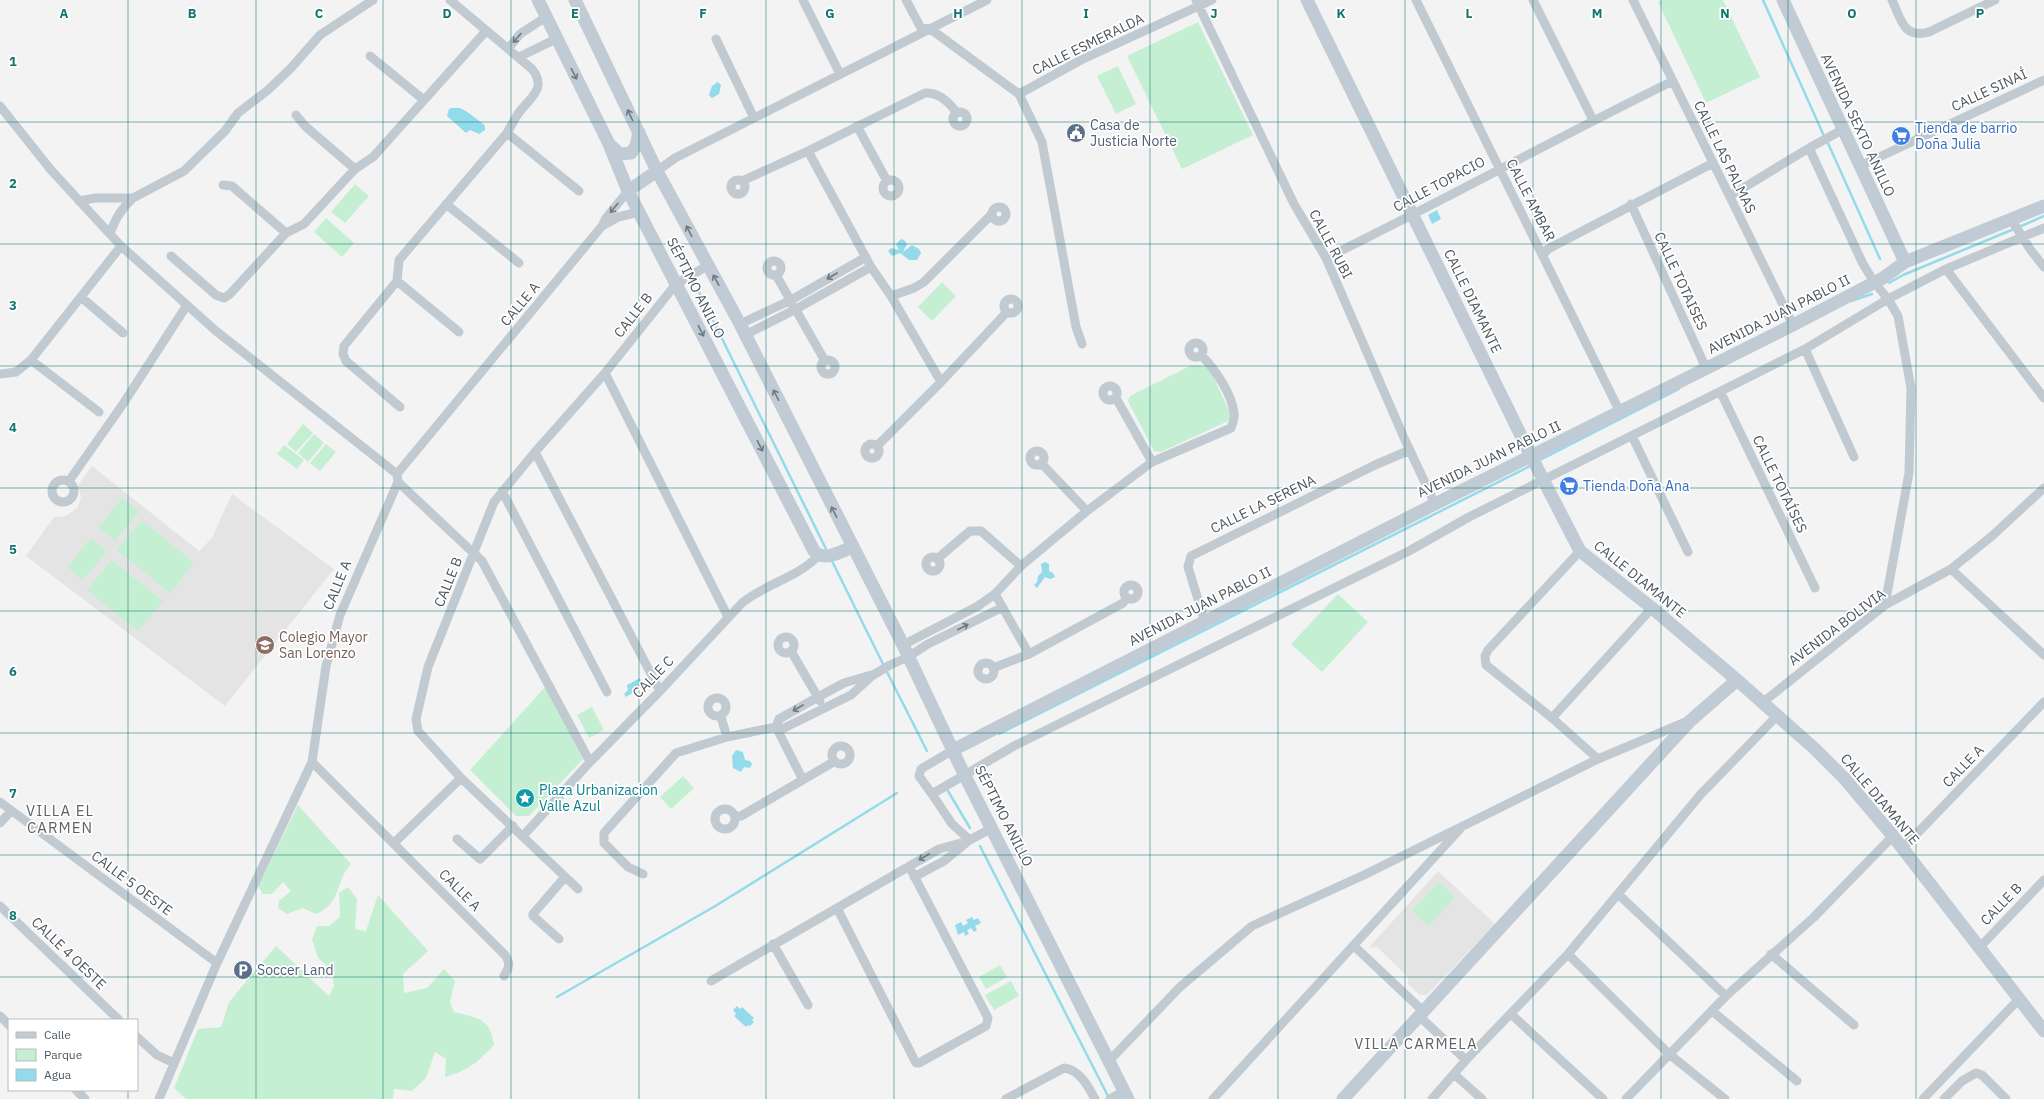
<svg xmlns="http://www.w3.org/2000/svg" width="2044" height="1099" font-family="'IBM Plex Sans',sans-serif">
  <rect width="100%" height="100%" fill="#f4f3f3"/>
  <path fill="#e5e4e4" d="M92,466L199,551L212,538L232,494L334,569L225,706L26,556L54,517L66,516L78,507L81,497L78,485Z
    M1438,871L1495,924L1428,994L1424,995H1420L1408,984V977L1377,947L1370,948L1371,945Z"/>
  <path fill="#c4efd3" d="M1662,0H1723L1760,77L1706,103L1658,2Z
    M1198,22L1253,135L1182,169L1127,56Z
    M1118,66L1136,104L1116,114L1097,76Z
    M355,184L369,196L345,223L331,212Z
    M326,218L354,243L342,257L314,232Z
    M942,282L956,296L932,321L918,307Z
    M1192,365L1209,367L1231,415L1228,421L1161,452L1154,451L1128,401L1130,396Z
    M303,424L313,433L296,452L287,444Z
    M314,434L324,443L308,462L298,453Z
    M326,444L336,452L320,471L310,463Z
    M284,445L304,460L297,469L277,454Z
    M122,498L139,512L115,541L98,528Z
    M142,520L194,563L170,593L117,550Z
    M91,538L107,552L83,580L67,567Z
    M112,560L163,601L138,631L87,590Z
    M1338,594L1368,622L1322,672L1291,644Z
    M546,686L583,759L529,816H516L470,770Z
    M592,707L604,730L589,738L577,715Z
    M683,776L694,788L671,809L660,797Z
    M298,805L351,864C335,881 342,903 316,914L303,908L287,914L278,908L279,901L291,891L283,882L272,894H263L258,886Z
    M1439,882L1455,898L1428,926L1412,910Z
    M348,887L357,899L355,929L366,931L378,895L428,951L403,974L404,993L427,988L444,969L455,981L450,1002L454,1012C478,1018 490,1018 494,1045C477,1063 469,1070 445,1077L446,1059L435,1052L426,1078L412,1091L394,1089L393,1099H186L174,1088L198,1029L221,1027L229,1002L276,946L329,996L334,986L332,971L318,958L312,939L317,926H329L340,917L339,893Z
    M1000,965L1007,977L986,989L979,977Z
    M1011,981L1019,996L994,1010L985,995Z"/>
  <path fill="#93dbea" d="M718,82L721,85L719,94L712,98L709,95L712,86Z
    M452,108C456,108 459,107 462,109C464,109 484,124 485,126V130L479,134L470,130L466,133L447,116L449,109Z
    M1437,210L1441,219L1432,224L1428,215Z
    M901,239L904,240L907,244L903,252L912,245L919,249L921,253L917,260H909L900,253L892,256L888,251L891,248L899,250L896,244Z
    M1045,562L1049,564V571L1053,573L1055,577L1050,579L1045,577L1037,588L1034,585L1037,582L1038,576L1042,572L1041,564Z
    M640,678L642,687L626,697L624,694L628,690L627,685Z
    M736,750L743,752L745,760L750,761L752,764L750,768L744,767L741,772L733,768L732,756Z
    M972,917L974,920L978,918L981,923L975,926L977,930L974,932L971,928L967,930L969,934L965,936L964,932L958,935L955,925L961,922L963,926L968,923L966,920Z
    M737,1006L740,1009L742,1007L754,1018L752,1020L754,1022L750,1026L748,1025L746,1027L734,1016L736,1014L733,1010Z"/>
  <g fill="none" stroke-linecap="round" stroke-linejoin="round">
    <path stroke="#93dbea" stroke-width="2.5" d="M1763,0L1824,136
      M1827,141L1880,259
      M2019,227L2044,216
      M1889,283L1903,275L2014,229
      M699,292L827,551
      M1851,301L1872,294
      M1538,461L1679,389
      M831,559L884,666
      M886,670L927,751
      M999,734L1532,465
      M948,791L970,828
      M980,846L1109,1098
      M557,997L717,905L897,793"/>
    <path stroke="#c1cad0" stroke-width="9" d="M803,0L840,74
      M906,0L921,28L930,29L940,36L1019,94L1042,142L1076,327L1082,344
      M1196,0L1294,204L1326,258L1405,440L1435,504
      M1416,0L1620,412
      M1533,0L1593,120
      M1633,0L1793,325
      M1892,0C1901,19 1903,39 1929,32L1995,0
      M716,39L754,118
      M508,49L520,34L546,17
      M370,56L424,100
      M519,57L556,39
      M1019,94L1081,60L1212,0
      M0,106L51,170L121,246L216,331L397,474
      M953 119a7 7 0 1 1 14 0a7 7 0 1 1-14 0Z
      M296,115L305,126L355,169
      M857,126L887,181
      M507,133L579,191
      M1809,148L1863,264L1874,282L1888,299L1898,316L1911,388L1909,473L1885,605
      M808,151L871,267L891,296L941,382
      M1860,166L2044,80
      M657,171L675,158L987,0
      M731 187a7 7 0 1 1 14 0a7 7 0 1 1-14 0Z
      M883 188a8 8 0 1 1 16 0a8 8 0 1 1-16 0Z
      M742,181L808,151L925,93C939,92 949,102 957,113
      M223,185L232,186L286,233
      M1730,196L1809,148L1842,130
      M79,201L95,198H133L184,171L225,131L238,113L268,90L291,68L320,35L373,0
      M446,204L519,263
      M1631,204L1706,368
      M992 214a7 7 0 1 1 14 0a7 7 0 1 1-14 0Z
      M2011,219L2030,249L2044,267
      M602,226L618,217L639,212
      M110,234C115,219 121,209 133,198
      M1543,255L1548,249L1713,163
      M171,256L216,295L224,298L230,294L286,233L304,224L355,169L373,157L486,31
      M1326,258C1443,201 1556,138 1673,81
      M767 268a7 7 0 1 1 14 0a7 7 0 1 1-14 0Z
      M1946,269L2044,398
      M776,275L825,361
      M397,281L459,332
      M891,296L914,288L924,282L992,214
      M81,297L123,333
      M1004 306a7 7 0 1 1 14 0a7 7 0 1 1-14 0Z
      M740,324L791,300L866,257
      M745,335L796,309L871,267
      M1189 350a7 7 0 1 1 14 0a7 7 0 1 1-14 0Z
      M1805,349L1854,457
      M821 367a7 7 0 1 1 14 0a7 7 0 1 1-14 0Z
      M31,360L99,412
      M605,373L728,617
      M0,374L16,372L31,360L121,246
      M1103 393a7 7 0 1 1 14 0a7 7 0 1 1-14 0Z
      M1721,393L1815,588
      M1116,398L1152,462
      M400,407L346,361L343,354L344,346L397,281L399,260L507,133C511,126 514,120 518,114C529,98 548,89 532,69L450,0
      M1632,436L1688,552
      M865 451a7 7 0 1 1 14 0a7 7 0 1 1-14 0Z
      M877,446L941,382L1007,312
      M1030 458a7 7 0 1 1 14 0a7 7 0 1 1-14 0Z
      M535,452L660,691
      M1041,463L1087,511
      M52 491a11 11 0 1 1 22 0a11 11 0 1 1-22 0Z
      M69,481L123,404L187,305
      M398,482L482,561L590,762
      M502,491L607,692
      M1580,551L1488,650L1485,656L1486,665L1552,718L1598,759
      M926 564a7 7 0 1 1 14 0a7 7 0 1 1-14 0Z
      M937,559L970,531H981L1021,566
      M1951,569L2044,655
      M1124 592a7 7 0 1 1 14 0a7 7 0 1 1-14 0Z
      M995,594L1029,654
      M1205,622L1188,567L1191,556L1375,465L1410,450
      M778 645a8 8 0 1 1 16 0a8 8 0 1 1-16 0Z
      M903,645L978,606L995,594L1021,566L1087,511L1152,462L1231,428C1233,423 1235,418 1234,413C1232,394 1215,369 1201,355
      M791,651L820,701
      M978 671a8 8 0 1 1 16 0a8 8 0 1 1-16 0Z
      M993,668L1029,654L1123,603L1127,598
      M708 707a9 9 0 1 1 18 0a9 9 0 1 1-18 0Z
      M1762,703L1885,605L1951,569L1992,536L2044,488
      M721,717L727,737
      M1552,718L1652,608
      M776,727L779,719L818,697L844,683L871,675
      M776,727L803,780
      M832 755a9 9 0 1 1 18 0a9 9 0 1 1-18 0Z
      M312,762L505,955C511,963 509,968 504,976
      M932,794L919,776L921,769L953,750
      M0,802L217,963
      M715 819a10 10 0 1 1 20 0a10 10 0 1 1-20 0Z
      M735,817L741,816L835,761
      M0,823L11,811
      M523,836L590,762L660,691L742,603C765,584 797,578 818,556
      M457,839L480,859L513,826
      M970,840L952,824L932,794L1014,746L1409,551L1469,517L1805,349L1888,299L1946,269L2044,228
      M394,843L461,778
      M1902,849L2044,702
      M643,874L628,867L604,843V833L676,753L727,737L776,727L784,728L851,695L873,675L890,665L908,657L928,644L1001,608
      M914,877L944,861L967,842
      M578,889L461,778L418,731L416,719L428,667L494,502L535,452L605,373L676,284L707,266
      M1618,894L1726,996
      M0,906L119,1020
      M837,908L916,1063H919L986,1026L988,1018L909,866
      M559,939L533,916V914L565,877
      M773,944L808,1005
      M1354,946L1423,1011
      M1979,948L2044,880
      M1568,954L1669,1054L1725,1099
      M1771,954L1854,1025
      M711,981L939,849L968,841L992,828
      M1712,1011L1797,1081
      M1511,1014L1603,1099
      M0,1016L9,1025
      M1419,1016L1466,1060
      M137,1037L157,1055L174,1063
      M1109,1061L1180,987L1252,926L1364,875L1598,759L1688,721
      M1454,1074L1482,1099
      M76,1090L85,1099
      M159,1099L217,963L312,762L326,666L340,615L398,482L397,474L602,226L606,218L628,191
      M1006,1099L1064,1068C1080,1070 1088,1086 1095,1099
      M1110,1099L1124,1091
      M1213,1099L1460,829
      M1432,1099L1466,1060L1568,954L1701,794L1777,716
      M1626,1099L1726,996L1813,918L1893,836
      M1923,1099L2019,999
      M1944,1099L1962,1081L1976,1073L1982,1075L2006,1099"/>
    <path stroke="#c1cbd5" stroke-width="13" d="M538,0L609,144L628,191L814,551C824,562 840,552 852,547
      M575,0L657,171L740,324L903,645L964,774L1128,1099
      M1307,0L1531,456L1580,551L1652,608L1737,680L1815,749L1844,778L1893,836L2044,1031
      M1783,0L1905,262
      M609,144L620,154L631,153L636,146L639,132
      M628,191L657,171
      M953,750L1435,504L1793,325L1883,278L1905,262L2044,206
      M1343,1099L1690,721L1737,680"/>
  </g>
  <defs><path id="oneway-shaft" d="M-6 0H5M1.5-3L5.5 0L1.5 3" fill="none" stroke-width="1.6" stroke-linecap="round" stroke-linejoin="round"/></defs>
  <g stroke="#6e7981">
    <use href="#oneway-shaft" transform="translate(517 38) rotate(131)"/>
    <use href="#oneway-shaft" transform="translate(614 208) rotate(130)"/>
    <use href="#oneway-shaft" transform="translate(832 276) rotate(150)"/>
    <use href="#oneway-shaft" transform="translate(963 627) rotate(-27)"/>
    <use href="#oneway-shaft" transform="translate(798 708) rotate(150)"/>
    <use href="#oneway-shaft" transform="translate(924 857) rotate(150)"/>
  </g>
  <g stroke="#6e7982">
    <use href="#oneway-shaft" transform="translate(574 74) rotate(63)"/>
    <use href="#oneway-shaft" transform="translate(630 115) rotate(-116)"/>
    <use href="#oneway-shaft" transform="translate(689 231) rotate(-118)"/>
    <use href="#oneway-shaft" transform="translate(716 280) rotate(-119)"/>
    <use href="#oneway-shaft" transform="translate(701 331) rotate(63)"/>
    <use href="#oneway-shaft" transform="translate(776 395) rotate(-117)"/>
    <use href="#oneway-shaft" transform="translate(760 446) rotate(63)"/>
    <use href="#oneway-shaft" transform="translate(834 512) rotate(-117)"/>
  </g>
  <path fill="none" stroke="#0f766e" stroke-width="1" stroke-opacity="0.55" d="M128,0V1020M256,0V1099M383,0V1099M511,0V1099M639,0V1099M766,0V1099M894,0V1099M1022,0V1099M1150,0V1099M1278,0V1099M1405,0V1099M1533,0V1099M1661,0V1099M1788,0V1099M1916,0V1099M0,122H2044M0,244H2044M0,366H2044M0,488H2044M0,611H2044M0,733H2044M0,855H2044M0,977H2044M128,1090V1099"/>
  <defs>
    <g id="civic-disc" transform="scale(1)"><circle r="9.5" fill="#5c6f8a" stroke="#fff"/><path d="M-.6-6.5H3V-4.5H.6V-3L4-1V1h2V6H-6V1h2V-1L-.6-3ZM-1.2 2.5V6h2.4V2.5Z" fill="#fff"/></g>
    <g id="supermarket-disc" transform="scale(1)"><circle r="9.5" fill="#3f7fe0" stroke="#fff"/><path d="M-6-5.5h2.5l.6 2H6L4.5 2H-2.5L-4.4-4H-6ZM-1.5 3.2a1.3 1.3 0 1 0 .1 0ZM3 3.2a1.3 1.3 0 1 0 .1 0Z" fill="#fff"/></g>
    <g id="school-disc" transform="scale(1)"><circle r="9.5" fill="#8d6e63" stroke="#fff"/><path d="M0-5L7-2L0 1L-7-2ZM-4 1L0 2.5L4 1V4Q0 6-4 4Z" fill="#fff"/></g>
    <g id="sight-disc" transform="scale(1)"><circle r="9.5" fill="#0f9aa8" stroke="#fff"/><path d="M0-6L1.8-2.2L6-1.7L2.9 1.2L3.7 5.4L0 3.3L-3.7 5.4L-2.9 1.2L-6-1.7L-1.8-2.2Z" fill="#fff"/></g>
    <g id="parking-disc" transform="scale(1)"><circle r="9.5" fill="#5c6f8a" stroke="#fff"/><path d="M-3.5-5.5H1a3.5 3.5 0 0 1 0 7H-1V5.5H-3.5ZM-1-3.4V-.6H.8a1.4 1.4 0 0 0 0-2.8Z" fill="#fff"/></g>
  </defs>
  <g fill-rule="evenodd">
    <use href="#civic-disc" x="1076" y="133"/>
    <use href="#supermarket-disc" x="1901" y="136"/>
    <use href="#supermarket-disc" x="1569" y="486"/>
    <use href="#school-disc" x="265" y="645"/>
    <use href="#sight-disc" x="525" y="798"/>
    <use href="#parking-disc" x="243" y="970"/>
  </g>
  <g text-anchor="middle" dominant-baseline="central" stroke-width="3.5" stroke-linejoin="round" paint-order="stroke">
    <g font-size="14" fill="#4b565f" stroke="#fff">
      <text transform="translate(1088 44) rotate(-26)">CALLE ESMERALDA</text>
      <text transform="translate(1989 90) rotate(-25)">CALLE SINAÍ</text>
      <text transform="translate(1858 125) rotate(65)">AVENIDA SEXTO ANILLO</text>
      <text transform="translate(1725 157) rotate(64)">CALLE LAS PALMAS</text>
      <text transform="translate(1439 184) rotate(-28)">CALLE TOPACIO</text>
      <text transform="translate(1531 200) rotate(63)">CALLE AMBAR</text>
      <text transform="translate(1331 244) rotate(62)">CALLE RUBI</text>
      <text transform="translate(1681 281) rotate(65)">CALLE TOTAISES</text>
      <text transform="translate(696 288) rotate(63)">SÉPTIMO ANILLO</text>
      <text transform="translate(1473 301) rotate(64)">CALLE DIAMANTE</text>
      <text transform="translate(520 304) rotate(-50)">CALLE A</text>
      <text transform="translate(1779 314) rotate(-27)">AVENIDA JUAN PABLO II</text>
      <text transform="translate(633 315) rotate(-52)">CALLE B</text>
      <text transform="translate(1489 459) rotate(-26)">AVENIDA JUAN PABLO II</text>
      <text transform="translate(1780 484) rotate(64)">CALLE TOTAÍSES</text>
      <text transform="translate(1263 504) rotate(-26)">CALLE LA SERENA</text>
      <text transform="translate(1640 579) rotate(39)">CALLE DIAMANTE</text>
      <text transform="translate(448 582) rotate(-68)">CALLE B</text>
      <text transform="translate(337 585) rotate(-68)">CALLE A</text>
      <text transform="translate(1200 606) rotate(-27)">AVENIDA JUAN PABLO II</text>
      <text transform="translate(1837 627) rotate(-37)">AVENIDA BOLIVIA</text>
      <text transform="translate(653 677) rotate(-46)">CALLE C</text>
      <text transform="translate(1963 766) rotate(-46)">CALLE A</text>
      <text transform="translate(1880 799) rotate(50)">CALLE DIAMANTE</text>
      <text transform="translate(1004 816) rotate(63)">SÉPTIMO ANILLO</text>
      <text transform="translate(132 883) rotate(37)">CALLE 5 OESTE</text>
      <text transform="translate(460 890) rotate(45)">CALLE A</text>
      <text transform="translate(2001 904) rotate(-46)">CALLE B</text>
      <text transform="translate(69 953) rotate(44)">CALLE 4 OESTE</text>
    </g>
    <g font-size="14" fill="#4e5e75" stroke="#fff" text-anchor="start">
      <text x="1090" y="125">Casa de<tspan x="1090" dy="16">Justicia Norte</tspan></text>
      <text x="257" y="970">Soccer Land</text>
    </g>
    <g font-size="14" fill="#366cbe" stroke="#fff" text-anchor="start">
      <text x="1915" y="128">Tienda de barrio<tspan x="1915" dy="16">Doña Julia</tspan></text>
      <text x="1583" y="486">Tienda Doña Ana</text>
    </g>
    <g font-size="14" fill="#785e54" stroke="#fff" text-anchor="start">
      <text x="279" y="637">Colegio Mayor<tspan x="279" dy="16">San Lorenzo</tspan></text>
    </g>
    <g font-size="14" fill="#0d838f" stroke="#fff" text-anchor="start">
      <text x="539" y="790">Plaza Urbanizacion<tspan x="539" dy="16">Valle Azul</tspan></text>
    </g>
    <g font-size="15" letter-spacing="1" fill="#5f6367" stroke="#fff">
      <text x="60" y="810">VILLA EL<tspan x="60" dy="17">CARMEN</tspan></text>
      <text x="1416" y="1043">VILLA CARMELA</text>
    </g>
  </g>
  <g font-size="13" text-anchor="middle" font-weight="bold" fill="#0f766e" stroke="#fff" stroke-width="3.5" stroke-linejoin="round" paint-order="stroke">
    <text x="64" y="18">A</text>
    <text x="192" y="18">B</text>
    <text x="319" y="18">C</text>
    <text x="447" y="18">D</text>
    <text x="575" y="18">E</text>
    <text x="703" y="18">F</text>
    <text x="830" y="18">G</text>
    <text x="958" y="18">H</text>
    <text x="1086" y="18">I</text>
    <text x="1214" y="18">J</text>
    <text x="1341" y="18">K</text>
    <text x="1469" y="18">L</text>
    <text x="1597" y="18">M</text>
    <text x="1725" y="18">N</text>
    <text x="1852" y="18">O</text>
    <text x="1980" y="18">P</text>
    <text x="13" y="66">1</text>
    <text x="13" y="188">2</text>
    <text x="13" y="310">3</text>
    <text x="13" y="432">4</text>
    <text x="13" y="554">5</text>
    <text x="13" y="676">6</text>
    <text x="13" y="798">7</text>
    <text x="13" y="920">8</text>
  </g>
  <rect x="8" y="1019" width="130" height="72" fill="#ffffff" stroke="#b7bbbf"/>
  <rect x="16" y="1032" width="20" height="6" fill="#c1cbd5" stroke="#b7bbbf"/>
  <text x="44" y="1039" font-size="12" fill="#4b565f">Calle</text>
  <rect x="16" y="1049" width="20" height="12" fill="#c4efd3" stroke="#b7bbbf"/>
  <text x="44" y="1059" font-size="12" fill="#4b565f">Parque</text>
  <rect x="16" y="1069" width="20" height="12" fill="#93dbea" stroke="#b7bbbf"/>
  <text x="44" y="1079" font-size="12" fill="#4b565f">Agua</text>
</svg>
